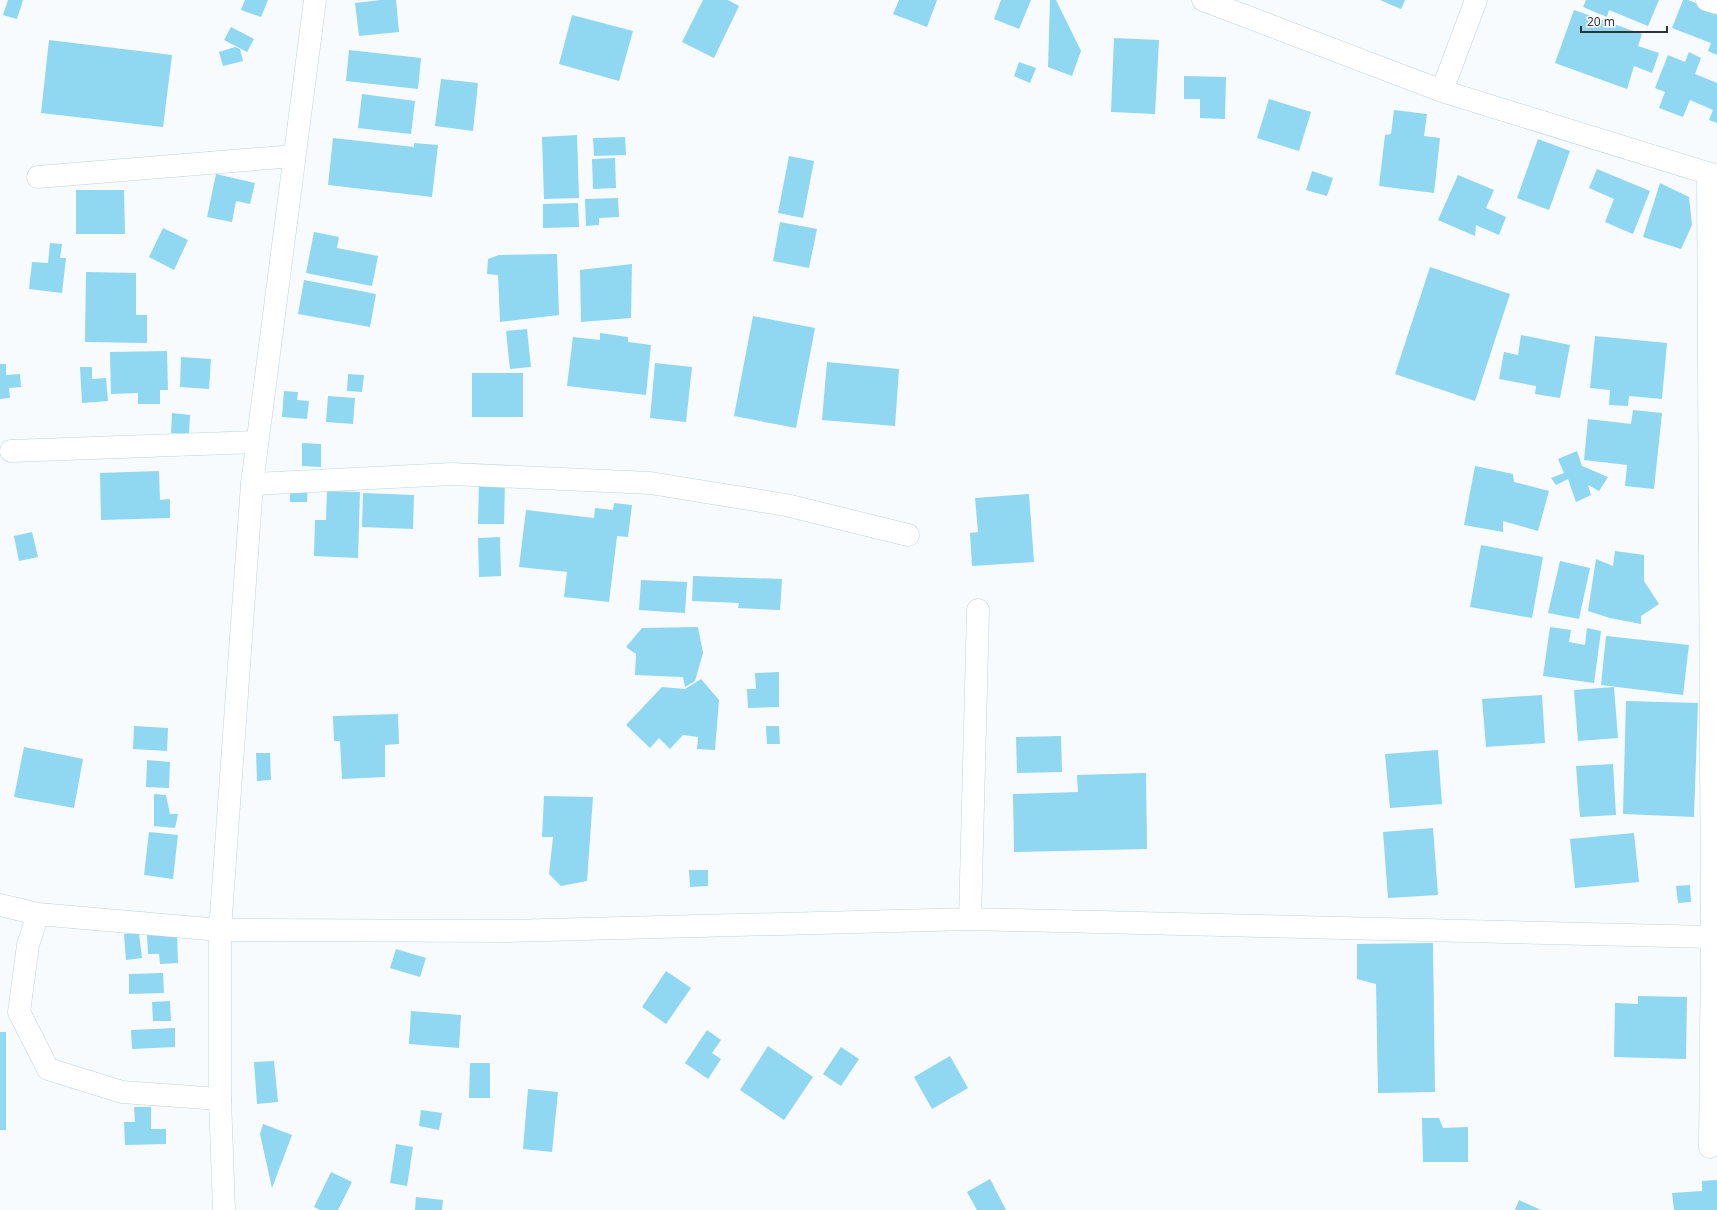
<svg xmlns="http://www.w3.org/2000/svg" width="1717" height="1210" font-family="'Noto Sans',sans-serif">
  <rect width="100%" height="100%" fill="#f7fbfd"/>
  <path fill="#90d7f1" d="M8,0H23L17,19L3,15Z
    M245,0H268L261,17L241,10Z
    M381,0H396L399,32L359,36L355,3Z
    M703,0H728L739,6L714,58L682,42Z
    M899,0H937L927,27L893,14Z
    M1001,0H1031L1019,29L994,19Z
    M1050,0H1056L1081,51L1072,76L1048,67Z
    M1380,0H1405L1401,9Z
    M1586,0H1659L1648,26L1609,10L1607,17L1583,7Z
    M1683,0H1688L1717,11V55L1708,51L1711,43L1672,28Z
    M1574,10L1642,34L1638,46L1659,53L1652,73L1634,66L1627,89L1555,63Z
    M572,15L633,31L619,81L559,64Z
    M231,27L254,39L247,52L224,40Z
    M1114,38L1159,40L1155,114L1111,112Z
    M49,40L172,55L163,127L41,113Z
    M235,47L240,49L243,61L223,66L219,52Z
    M349,50L421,58L418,89L346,81Z
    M1689,52L1701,58L1695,74L1717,83V123L1709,120L1713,110L1690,100L1683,117L1659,108L1665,92L1655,88L1668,55L1685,62Z
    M1019,62L1036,68L1030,83L1014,76Z
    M1184,76L1226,77L1225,119L1200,118V99H1184Z
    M441,79L478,83L473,131L435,126Z
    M362,94L415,101L411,134L358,128Z
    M1269,99L1311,112L1299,151L1257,138Z
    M1394,110L1427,114L1424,136L1440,138L1434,193L1379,186L1385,135L1391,134Z
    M577,135L579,198L544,199L542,137Z
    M625,137L626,155L594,156L593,138Z
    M333,138L414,147V143L438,145L432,197L328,185Z
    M1538,139L1570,151L1549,210L1517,198Z
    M789,156L814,161L803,218L778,213Z
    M615,158L616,188L593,189L592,159Z
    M1597,169L1650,191L1633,234L1605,222L1614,199L1589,188Z
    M1312,171L1333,178L1327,196L1306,190Z
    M216,174L255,183L250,204L236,201L232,222L207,217Z
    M1458,175L1494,190L1486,208L1506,217L1499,235L1476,225L1475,236L1438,220Z
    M1660,183L1689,197L1692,225L1681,249L1643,237Z
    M76,190H124L125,234H76Z
    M618,198L619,217L599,218V225L586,226L585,199Z
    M578,203L579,227L543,228V204Z
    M780,222L817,229L809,268L773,261Z
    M163,228L188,240L174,270L149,257Z
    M314,232L339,237L337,248L378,256L372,286L306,273Z
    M50,243L62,244L60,258H66L62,293L29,289L32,262L48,263Z
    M557,254L559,315L500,322L498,275L487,274L488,259L499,255Z
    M632,264L631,318L581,322L580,270Z
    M1430,267L1510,294L1475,401L1395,374Z
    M86,272L136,273V315H147V343L85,342Z
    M304,280L376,294L370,327L298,314Z
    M753,316L815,328L796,428L734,416Z
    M527,329L531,367L510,369L506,331Z
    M600,333L628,337V342L651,345L646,395L567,386L573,337L600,340Z
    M1521,335L1570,345L1560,398L1535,394L1536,386L1499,379L1504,352L1518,355Z
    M1595,336L1667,343L1662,399L1629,396L1628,406L1609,405L1610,390L1590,388Z
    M167,351L168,390H160V404H138V393L111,394L110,352Z
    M181,357L211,359L209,389L180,387Z
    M827,362L899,369L895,426L822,420Z
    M655,363L692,367L686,422L650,418Z
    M0,364H6V375L20,374L21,387L9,388L10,398L0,399Z
    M80,367H92V379L106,378L108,401L82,403Z
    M472,373H523V417H472Z
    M348,374L364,375L362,392L347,391Z
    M284,391L298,392L297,400L309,401L307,419L282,417Z
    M328,396L355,398L353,424L326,422Z
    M1633,410L1662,413L1654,489L1625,486L1627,465L1584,460L1588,419L1631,424Z
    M172,413L190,415L189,434L171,433Z
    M302,443L321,444V467L302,466Z
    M1577,451L1582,466L1608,477L1599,491L1588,485L1591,495L1576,502L1568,479L1556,485L1551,478L1564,473L1558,459Z
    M1475,466L1513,474L1514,482L1549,491L1538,531L1503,521V532L1464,525Z
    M159,471L160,500L170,499V518L101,520L100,473Z
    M479,481H505L504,524H478Z
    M290,484L308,485L307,502H290Z
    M327,491L360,492L358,558L314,556L315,520H326Z
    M363,493L414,495L413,529L362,527Z
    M1029,494L1034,562L972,566L970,533L978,532L975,498Z
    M614,503L632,505L628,537L617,536L609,602L564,597L567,572L519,567L526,510L594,518L595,508L613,510Z
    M32,532L38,557L19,561L14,536Z
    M500,537L501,576L479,577L478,538Z
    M1481,545L1543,557L1532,618L1470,607Z
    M1615,551L1644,555V581L1659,604L1641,616V624L1610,618L1588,611L1596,559L1613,566Z
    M1560,561L1590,568L1579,619L1548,613Z
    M693,576L782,579L780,610L738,608L739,603L692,601Z
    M641,580L687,582L685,613L639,610Z
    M698,627L703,653L695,681L685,687L683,677L635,675L636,654L626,647L642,628Z
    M1550,627L1571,630L1569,642L1585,645L1587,628L1601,631L1594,683L1543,676Z
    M1606,636L1689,645L1683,695L1601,685Z
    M779,672V707L748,708L747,689H756L755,673Z
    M701,679L719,700L715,750L697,749L698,737L683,735L670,749L659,738L650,748L626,725L662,687L685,689Z
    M1614,687L1618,738L1578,741L1574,690Z
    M1542,695L1545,743L1486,747L1482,699Z
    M1626,701L1698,703L1694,817L1623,814Z
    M398,714L399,744L385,745V777L342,779L340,741H334L333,716Z
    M134,726L168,728L167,751L133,749Z
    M766,726H779L780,744H767Z
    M1061,736L1062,772L1017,773L1016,737Z
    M24,747L83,759L74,808L14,797Z
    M1438,750L1442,804L1390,808L1385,754Z
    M256,753H270L271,780L257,781Z
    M147,760L170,762L169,788L146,787Z
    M1613,764L1616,815L1580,817L1576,766Z
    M1146,773L1147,849L1014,852L1013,794L1078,792L1077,775Z
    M154,794L166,795L170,814H178L175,828L154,826Z
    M544,796L593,797L587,881L561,886L549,874L553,837H542Z
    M1433,828L1438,895L1388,898L1383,832Z
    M149,832L178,835L173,879L144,875Z
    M1634,833L1639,882L1575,888L1570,839Z
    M689,870H708V886L690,887Z
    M1690,885L1691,902L1678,903L1676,886Z
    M139,933L142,958L126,960L124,934Z
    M177,933L178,963L160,964L159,954H148L147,935Z
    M1433,943L1435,1092L1378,1093L1376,984L1357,979V944Z
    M396,949L426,958L420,977L390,968Z
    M666,971L691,988L666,1024L642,1007Z
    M163,973L164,993L129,994V974Z
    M1638,996L1687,997L1686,1059L1614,1057L1615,1003L1638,1004Z
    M170,1001L171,1021H153L152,1002Z
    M411,1011L461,1015L459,1048L409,1044Z
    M175,1028V1047L132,1049L131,1030Z
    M707,1030L721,1040L712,1053L721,1059L708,1079L685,1063Z
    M0,1032H6V1130H0Z
    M768,1046L813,1077L784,1120L740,1090Z
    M841,1047L859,1059L841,1086L823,1074Z
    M950,1056L968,1088L932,1109L914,1077Z
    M274,1061L278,1102L257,1104L254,1062Z
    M470,1063H490V1098H469Z
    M528,1089L558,1092L552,1152L523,1149Z
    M134,1107H151V1129H166V1144L125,1145L124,1122H135Z
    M421,1110L442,1113L439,1130L419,1126Z
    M1422,1118H1439L1443,1128L1468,1127V1162H1423Z
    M263,1124L292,1135L272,1188L260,1134Z
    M396,1144L413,1147L407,1186L390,1183Z
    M331,1172L352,1182L338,1210H320L314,1207Z
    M990,1179L1006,1210H977L967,1192Z
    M1717,1180V1210H1674L1672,1193L1702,1191V1181Z
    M416,1197L443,1200L442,1210H415Z
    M1519,1200L1541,1210H1515Z"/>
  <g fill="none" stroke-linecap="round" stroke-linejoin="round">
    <g stroke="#bed3dc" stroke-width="23">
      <path id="street" d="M1203,0L1442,91L1717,176
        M1707,0L1717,3
        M1442,91L1476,0
        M38,177L294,156
        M11,451L257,442
        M252,484L452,474L650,483L786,505L908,535
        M0,905L38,914L220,930L508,931L970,919L1712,937L1708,173
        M38,914L28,945L19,1012L48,1069L122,1092L220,1099
        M970,919L978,610
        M1710,1147L1712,937L1717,938"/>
    </g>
    <g stroke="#bed3dc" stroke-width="23">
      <path id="secondary" d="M224,1210L220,1099V930L252,484L315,0"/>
    </g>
    <use href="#street" stroke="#fff" stroke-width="22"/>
    <use href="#secondary" stroke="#fff" stroke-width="22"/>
  </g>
  <path d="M1581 26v6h86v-6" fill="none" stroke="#2c3437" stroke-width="2"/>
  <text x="1587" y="26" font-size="12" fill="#2c3437" stroke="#ffffff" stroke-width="3" paint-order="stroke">20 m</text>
</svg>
